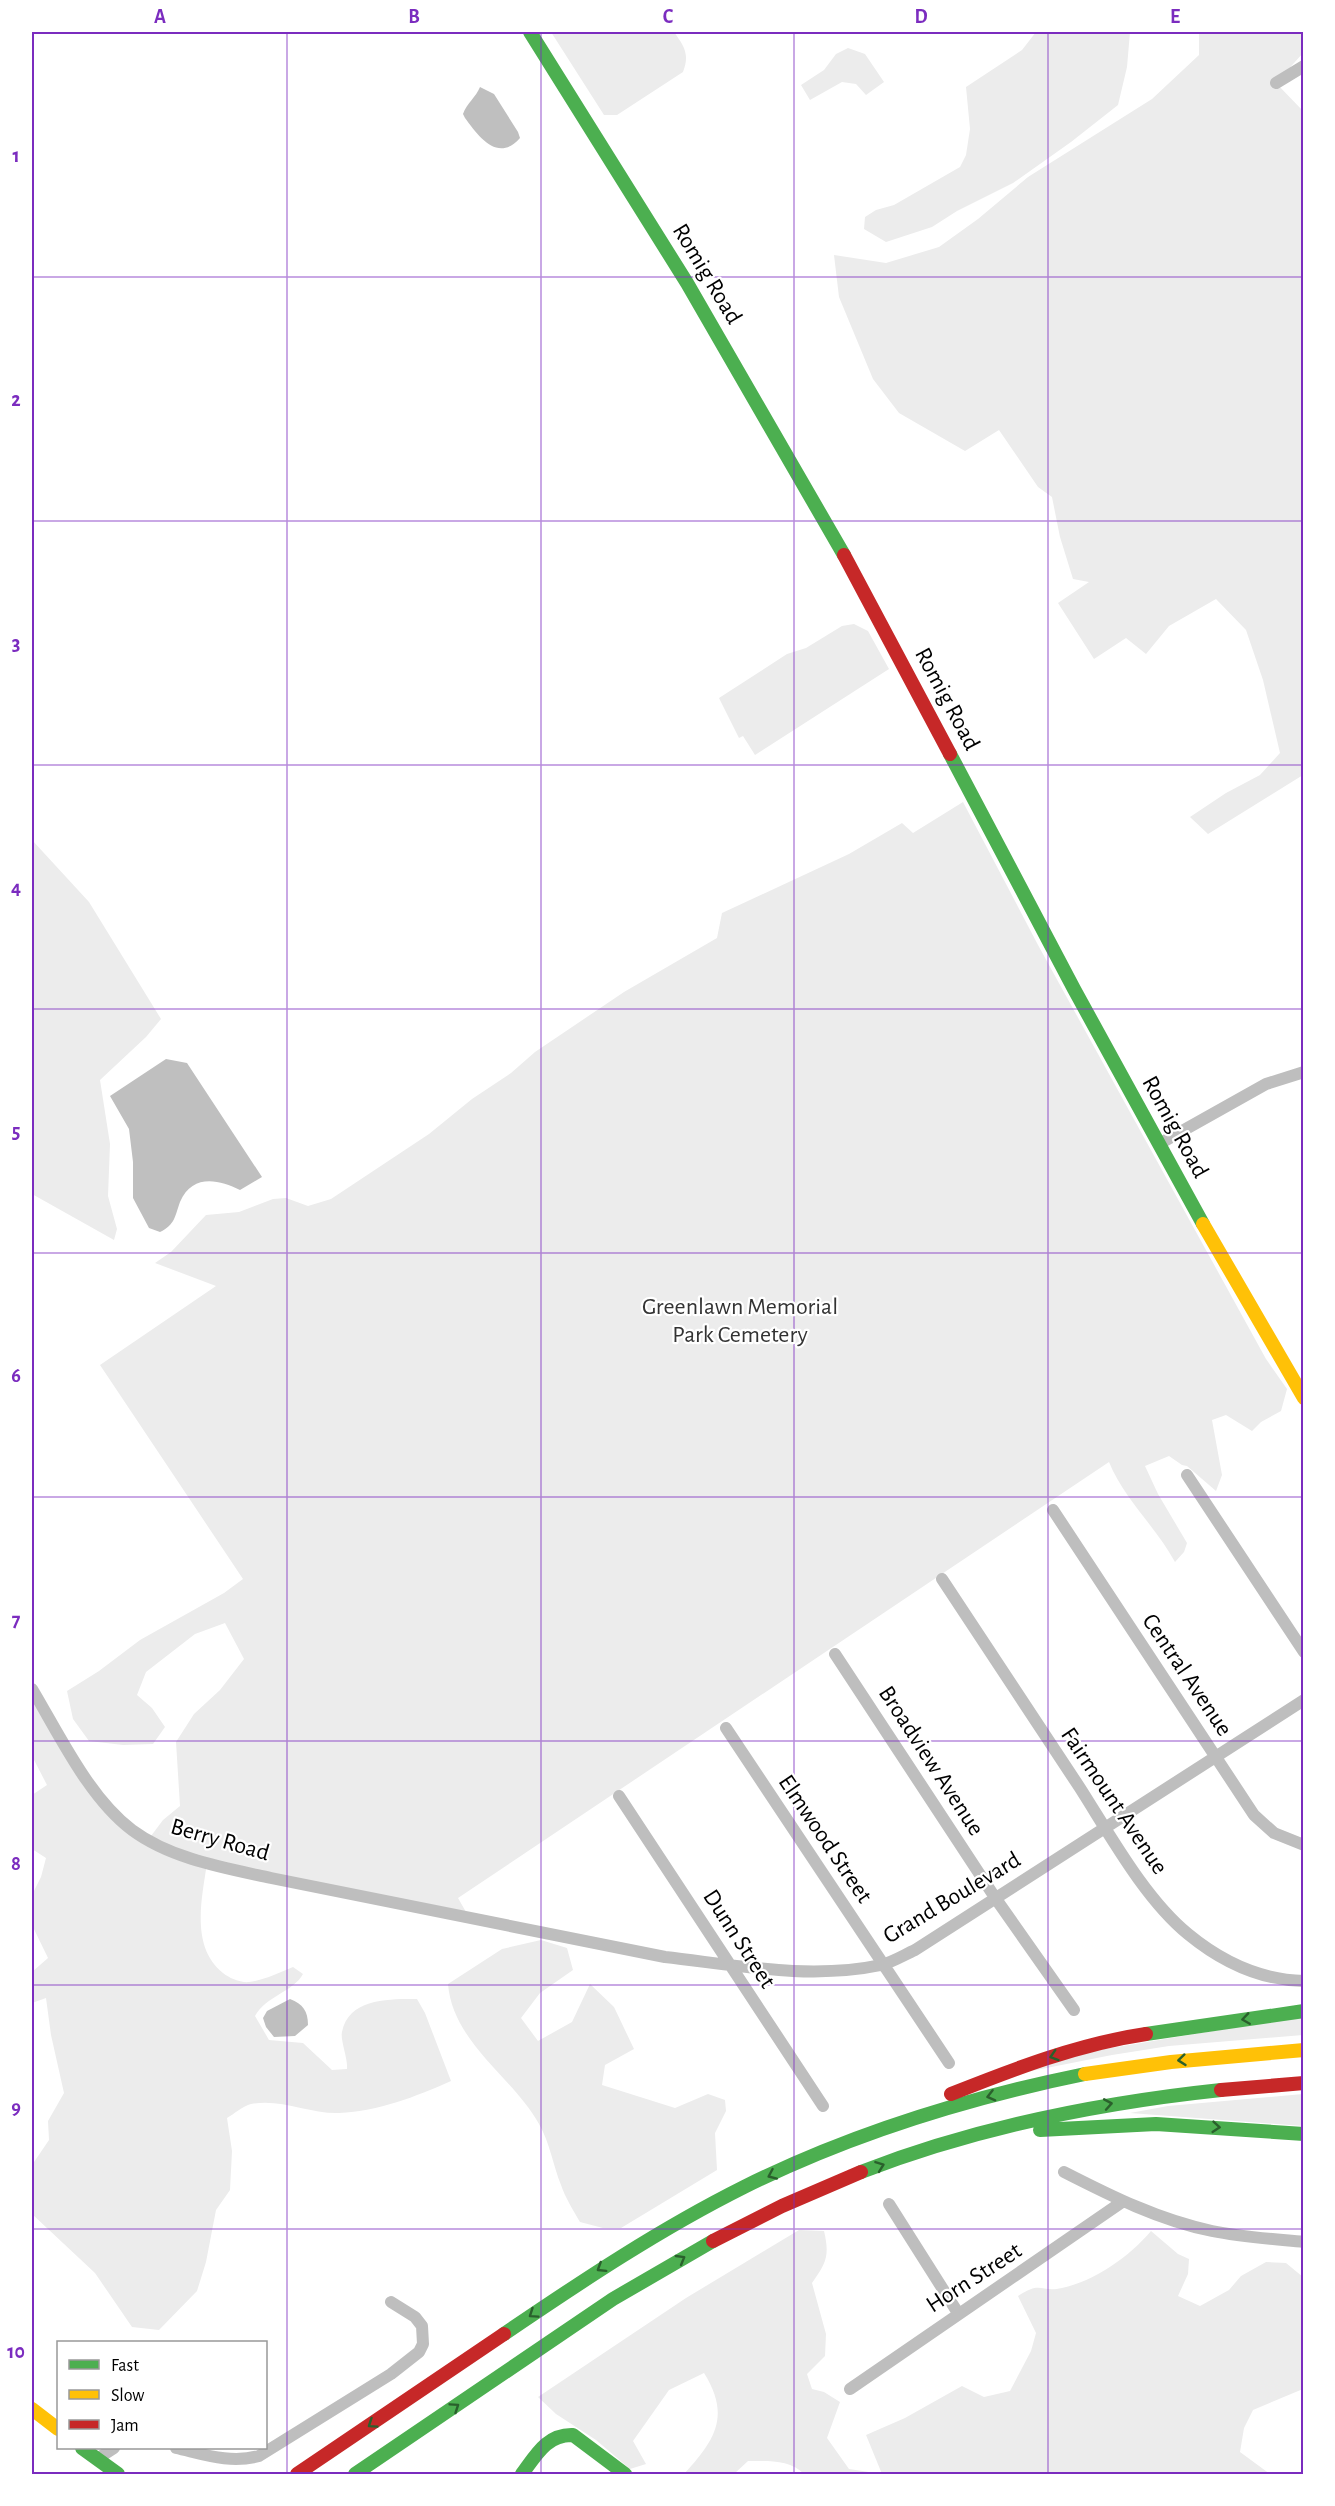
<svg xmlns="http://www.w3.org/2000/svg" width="1335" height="2506" font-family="'Alegreya Sans',sans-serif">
  <rect width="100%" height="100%" fill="#fff"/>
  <path fill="#ececec" d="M551,32H674C684,46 690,54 683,72L617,115H604Z
    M1036,32H1130L1127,67L1118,105L1071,142L1013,183L957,211L932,227L886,242L864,229L865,217L876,210L894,205L960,167L966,155L970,129L966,87L1022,50Z
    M1199,32H1303V53L1276,83L1304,112L1303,775L1208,834L1190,817L1226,793L1260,775L1280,753L1263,680L1246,630L1216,599L1169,626L1146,654L1126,638L1094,659L1058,603L1089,582L1073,579L1060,537L1052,497L1038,487L999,430L965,451L899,413L873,379L839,297L834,255L886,263L939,247L978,219L1028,177L1152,99L1199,55Z
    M848,48L865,54L884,82L866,95L856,84L842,82L810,100L801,85L824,70L836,54Z
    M854,624L868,631L889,669L755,755L743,736L739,738L719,698L787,654L806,648L842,626Z
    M963,802L1038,945L1266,1359L1287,1389L1281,1411L1261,1422L1252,1431L1226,1415L1212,1420L1222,1475L1216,1491L1187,1466L1182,1465L1169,1456L1145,1466L1158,1494L1187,1543L1184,1552L1175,1562C1156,1527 1124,1499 1109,1462L458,1898L470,1919L207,1863C202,1898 190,1947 223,1973C229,1978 241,1983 249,1982C264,1980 279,1973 293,1967L303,1974C293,1992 266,1996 255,2016L269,2040L303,2043L332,2070L347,2069C348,2058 340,2040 342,2032C349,1998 389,1999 417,1999L425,2013L451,2081C415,2097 379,2111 339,2113C310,2114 280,2098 251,2104C243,2106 234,2114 227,2118L232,2151L230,2190L216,2210L206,2262L197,2291L159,2330L132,2327L95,2273L32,2214V2165L49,2140L48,2121L64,2093L51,2035L46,1998L32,2003V1972L48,1958L32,1925V1895L41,1877L46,1858L32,1849V1795L47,1785L32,1756V1689L100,1797L148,1840L163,1820L180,1806L176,1742L194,1714L220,1690L244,1659L225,1623L195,1634L146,1672L137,1695L152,1708L165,1727L153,1744L123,1745L89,1741L73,1719L67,1691L99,1671L140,1640L224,1593L243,1579L100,1365L216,1286L155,1263L171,1252L206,1215L239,1212L273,1199L286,1198L308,1206L331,1199L429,1134L472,1099L511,1073L535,1052L624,992L717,938L722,913L849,854L902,823L913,833Z
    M32,840L89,902L161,1019L146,1037L100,1080L110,1144L108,1196L117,1229L114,1240L32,1194Z
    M541,1940L567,1948L573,1970L540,1993L521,2018L538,2041L572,2022L590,1984L614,2007L634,2049L605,2065L602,2085L675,2108L708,2094L725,2100L726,2111L715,2133L717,2170L621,2228H603L580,2222C573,2210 565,2197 561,2185C553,2165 550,2143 539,2124C512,2076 453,2043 448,1984L502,1949Z
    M1303,2016V2035L1169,2046L1112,2055L1001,2077L1081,2053Z
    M1303,2094V2126L1130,2113L1168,2106Z
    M799,2230L824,2231C830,2256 826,2263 812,2283L826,2334L825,2356L807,2374L812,2389L824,2392L840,2402L827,2438L849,2469L882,2474L866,2435L905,2418L962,2386L984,2397L1010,2391L1031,2351L1036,2333L1018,2296C1042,2280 1040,2293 1062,2288C1095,2281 1130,2256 1151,2231L1178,2254L1189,2259L1188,2274L1178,2296L1200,2306L1229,2290L1241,2276L1266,2262L1286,2263L1303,2277V2389L1253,2410L1244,2428L1240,2452L1270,2474H804C790,2459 767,2461 748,2461L734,2474H684C715,2440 731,2416 704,2373L669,2390L633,2441L646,2464L630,2469L596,2440L556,2414L538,2397L686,2298Z"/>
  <path fill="#bfbfbf" d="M480,87L494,94L518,132L520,138C498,163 479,137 465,118L463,114C467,103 476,97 480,87Z
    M166,1059L187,1063L262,1177L240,1190C218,1179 192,1174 180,1202C175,1216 175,1225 160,1232L149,1228L133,1198V1162L129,1129L110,1096Z
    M290,1999C303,2004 308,2011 308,2025L295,2036L274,2037L266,2027L263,2018L267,2011Z"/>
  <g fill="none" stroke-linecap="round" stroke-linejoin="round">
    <path stroke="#bebebe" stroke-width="12" d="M1276,83L1304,66
      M1159,1144L1266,1084L1304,1072
      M1187,1475L1304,1652
      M1053,1510L1254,1815L1274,1833L1304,1845
      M942,1579C988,1649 1034,1718 1080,1788C1110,1835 1145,1899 1188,1934C1222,1962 1259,1980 1304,1981
      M835,1654L996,1899L1074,2010
      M32,1689C59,1734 89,1798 132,1830C171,1859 225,1868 271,1878L665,1957C736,1965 810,1980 881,1965C893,1962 904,1955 915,1950L1304,1700
      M726,1728L949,2063
      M619,1796L823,2106
      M1064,2172C1111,2196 1159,2220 1212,2231C1242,2237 1273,2239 1304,2242
      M889,2204L958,2313
      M850,2389L1122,2202
      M176,2448C203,2454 230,2464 259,2456L391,2374L419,2352L423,2344L422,2326L415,2317L391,2302
      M97,2459L114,2448"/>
    <path stroke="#4caf50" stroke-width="14" d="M530,32L687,283L844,555
      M950,754L1074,989L1203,1224
      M1146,2034L1304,2011
      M1040,2130L1156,2124L1304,2134
      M861,2172C977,2127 1098,2103 1221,2090
      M504,2334C582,2281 660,2229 744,2187C853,2133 967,2098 1085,2074
      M82,2448L118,2474
      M355,2474L613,2299L713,2241
      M522,2474C536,2455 547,2434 573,2435L625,2474"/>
    <path stroke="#ffc107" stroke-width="14" d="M1203,1224L1304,1398
      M1085,2074L1171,2062L1304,2050
      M32,2409L58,2429"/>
    <path stroke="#c62828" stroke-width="14" d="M844,555L950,754
      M1221,2090L1304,2083
      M951,2094C1014,2069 1078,2044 1146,2034
      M713,2241L782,2206L861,2172
      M297,2474L504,2334"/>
  </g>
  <defs><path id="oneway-chevron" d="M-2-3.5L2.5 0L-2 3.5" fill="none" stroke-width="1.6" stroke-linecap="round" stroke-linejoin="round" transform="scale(1.5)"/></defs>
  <g stroke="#2a602c">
    <use href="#oneway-chevron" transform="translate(1246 2019) rotate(172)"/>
    <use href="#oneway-chevron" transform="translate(1054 2056) rotate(162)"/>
    <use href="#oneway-chevron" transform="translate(1182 2060) rotate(174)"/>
    <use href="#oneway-chevron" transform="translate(991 2096) rotate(166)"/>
    <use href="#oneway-chevron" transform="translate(1108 2104) rotate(-10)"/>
    <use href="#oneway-chevron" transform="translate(1216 2127) rotate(5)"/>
    <use href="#oneway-chevron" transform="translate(880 2166) rotate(-20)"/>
    <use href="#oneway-chevron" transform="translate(772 2175) rotate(156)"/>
    <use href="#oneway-chevron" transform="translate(681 2259) rotate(-30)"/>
    <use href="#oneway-chevron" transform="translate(601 2268) rotate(148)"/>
    <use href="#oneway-chevron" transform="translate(533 2314) rotate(146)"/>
    <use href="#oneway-chevron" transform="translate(455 2407) rotate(-34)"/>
    <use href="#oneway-chevron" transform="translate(372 2424) rotate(146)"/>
  </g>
  <path fill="none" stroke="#7b2cbf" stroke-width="1.5" stroke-opacity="0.55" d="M287,32V2474M541,32V2474M794,32V2474M1048,32V2474M32,277H1304M32,521H1304M32,765H1304M32,1009H1304M32,1253H1304M32,1497H1304M32,1741H1304M32,1985H1304M32,2229H1304"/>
  <g text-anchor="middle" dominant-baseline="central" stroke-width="4.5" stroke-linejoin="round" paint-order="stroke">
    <g font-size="24" fill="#000" stroke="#fff">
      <text transform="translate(707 274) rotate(59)">Romig Road</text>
      <text transform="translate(947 699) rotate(62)">Romig Road</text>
      <text transform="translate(1175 1127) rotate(61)">Romig Road</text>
      <text transform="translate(1187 1675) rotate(56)">Central Avenue</text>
      <text transform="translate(931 1761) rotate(57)">Broadview Avenue</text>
      <text transform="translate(1114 1801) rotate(56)">Fairmount Avenue</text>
      <text transform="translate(825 1839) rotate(56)">Elmwood Street</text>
      <text transform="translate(220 1840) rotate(16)">Berry Road</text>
      <text transform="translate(952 1898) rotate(-31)">Grand Boulevard</text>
      <text transform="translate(739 1939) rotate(57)">Dunn Street</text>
      <text transform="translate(974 2278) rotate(-33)">Horn Street</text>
    </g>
    <g font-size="24" fill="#333" stroke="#fff">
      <text x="740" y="1307">Greenlawn Memorial<tspan x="740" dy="28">Park Cemetery</tspan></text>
    </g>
  </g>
  <rect width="1335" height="2506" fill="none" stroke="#ffffff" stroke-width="66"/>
  <rect x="57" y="2341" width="210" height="108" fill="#ffffff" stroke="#999999" stroke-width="1.5"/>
  <rect x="69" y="2360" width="30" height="9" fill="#4caf50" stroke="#999999" stroke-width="1.5"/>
  <text x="111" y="2371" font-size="18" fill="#000000">Fast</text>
  <rect x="69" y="2390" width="30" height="9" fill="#ffc107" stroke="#999999" stroke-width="1.5"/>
  <text x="111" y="2401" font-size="18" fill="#000000">Slow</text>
  <rect x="69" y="2420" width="30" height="9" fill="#c62828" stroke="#999999" stroke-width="1.5"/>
  <text x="111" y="2431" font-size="18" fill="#000000">Jam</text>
  <rect x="33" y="33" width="1269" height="2440" fill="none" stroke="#7b2cbf" stroke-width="2"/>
  <g font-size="20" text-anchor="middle" font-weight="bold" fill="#7b2cbf">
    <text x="160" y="23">A</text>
    <text x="414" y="23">B</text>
    <text x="668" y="23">C</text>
    <text x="921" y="23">D</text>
    <text x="1175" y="23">E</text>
    <text x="16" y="162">1</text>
    <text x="16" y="406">2</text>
    <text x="16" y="650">3</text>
    <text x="16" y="894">4</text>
    <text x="16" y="1138">5</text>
    <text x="16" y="1382">6</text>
    <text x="16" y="1626">7</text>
    <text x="16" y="1870">8</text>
    <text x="16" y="2114">9</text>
    <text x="16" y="2358">10</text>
  </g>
</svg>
